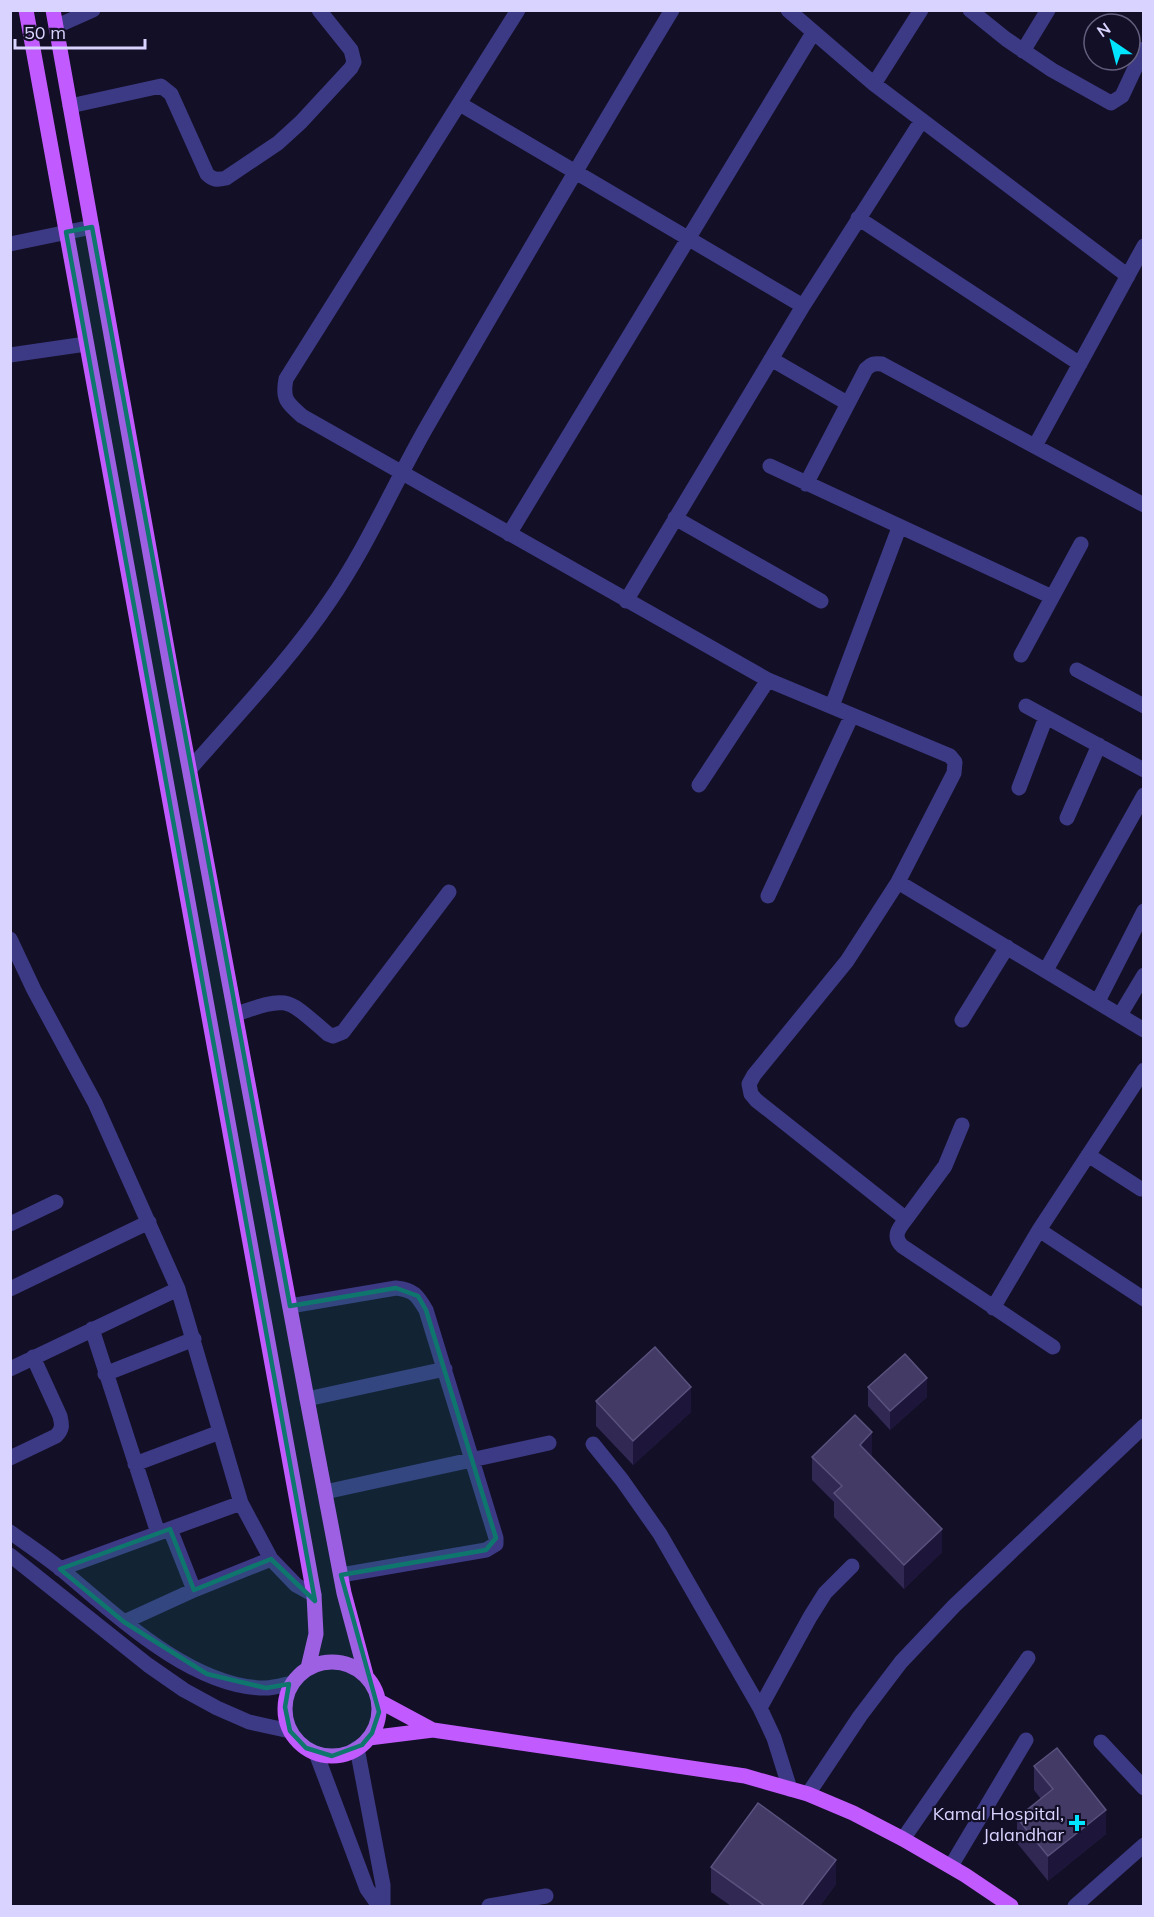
<svg xmlns="http://www.w3.org/2000/svg" width="1154" height="1917" font-family="Mulish,sans-serif">
  <rect width="100%" height="100%" fill="#130f26"/>
  <g fill="none" stroke-linecap="round" stroke-linejoin="round">
    <path stroke="#3d3a85" stroke-width="15" d="M518,10L286,379C282,399 287,403 302,416L768,680L950,756L955,762L954,773L898,882L1144,1030
      M788,10L874,84L1128,276
      M970,10L1006,39L1052,70L1111,103L1122,96L1144,49
      M57,26L93,10
      M1023,51L1048,10
      M874,84L921,10
      M460,104L803,306
      M70,106L161,86L171,94L207,174C213,180 217,180 226,178L278,143L301,122L351,68L354,62L351,50L319,10
      M858,218L1080,364
      M10,244L92,227
      M10,355L86,344
      M771,359L847,403
      M1035,446L1144,246
      M770,466L1052,597
      M806,484L866,369C871,364 874,363 882,364L1144,505
      M675,518L821,601
      M509,534L813,33
      M626,601L803,306L922,120
      M1021,655L1081,544
      M1077,670L1144,706
      M832,706L899,528
      M1026,706L1144,770
      M190,769C236,716 290,660 329,602C367,547 393,486 426,428C507,288 588,149 672,10
      M699,785L768,680
      M1019,788L1046,717
      M1067,818L1099,745
      M898,882L847,961L754,1075L749,1084L751,1094L756,1100L906,1219C899,1228 892,1236 902,1246L1053,1347
      M768,896L852,715
      M10,939L34,990L95,1103L178,1289L241,1503L271,1559L296,1585L314,1595
      M1046,970L1144,795
      M1098,1001L1144,911
      M236,1014C290,996 285,997 328,1034L333,1036L343,1032L449,892
      M1120,1015L1144,975
      M962,1020L1007,947
      M1088,1155L1141,1189
      M906,1219L945,1166L962,1125
      M10,1224L56,1202
      M1039,1230L1144,1299
      M10,1289L149,1222
      M290,1306L396,1288C414,1290 417,1295 426,1310L496,1538V1544L486,1550L341,1575
      M993,1308L1039,1230L1144,1070
      M92,1329L158,1533
      M10,1369L178,1289
      M105,1374L194,1339
      M307,1399L445,1369
      M593,1444L622,1480L660,1534L760,1708L774,1738L790,1789
      M10,1458L56,1436C63,1429 62,1425 60,1416L33,1357
      M135,1464L220,1432
      M325,1492L549,1443
      M170,1529L194,1590
      M10,1532C28,1545 46,1557 62,1570C115,1614 192,1688 265,1688C274,1688 283,1685 292,1683
      M10,1555L148,1665L184,1690L217,1708L249,1722L290,1731
      M60,1569L241,1503
      M124,1622L194,1590L271,1559
      M760,1708L810,1617L825,1593L852,1566
      M1101,1742L1144,1788
      M357,1748L383,1885V1906
      M316,1753L367,1889L379,1906
      M808,1794L860,1716L901,1662L954,1606L1144,1426
      M903,1839L1028,1658
      M951,1866L1026,1740
      M489,1906L546,1896
      M1075,1906L1144,1845"/>
    <path stroke="#c25bff" stroke-width="15" d="M26,10L314,1595L316,1634L308,1668
      M53,10L173,682L307,1399L344,1593L366,1675
      M285 1709a47 47 0 1 1 94 0a47 47 0 1 1-94 0Z
      M379,1701L433,1730
      M369,1738L433,1730L745,1776L808,1794L853,1813L903,1839L965,1875L1011,1906"/>
  </g>
  <path fill="#312854" d="M868,1387L927,1397L890,1430L868,1406Z
    M596,1401L691,1412L633,1465L596,1426Z
    M871,1456L942,1552L904,1589L834,1517V1502L812,1480V1457L872,1456Z
    M1034,1766L1106,1834L1048,1881L1017,1843V1818L1041,1799L1034,1790Z
    M711,1867L836,1884L820,1906H731L711,1892Z"/>
  <path fill="#1d163a" d="M927,1378V1397L890,1430V1411Z
    M691,1387V1412L633,1465V1441Z
    M872,1432V1456L860,1468V1445Z
    M942,1529V1552L904,1589V1565Z
    M1106,1810V1834L1048,1881V1856Z
    M836,1860V1884L820,1906H801Z"/>
  <path fill="#433a66" stroke="#5a527e" stroke-width="1.5" d="M655,1347L691,1387L633,1441L596,1401Z
    M905,1354L927,1378L890,1411L868,1387Z
    M855,1415L872,1432L860,1445L942,1529L904,1565L834,1493L842,1486L812,1457Z
    M1057,1748L1106,1810L1048,1856L1017,1818L1053,1789L1034,1766Z
    M758,1803L836,1860L801,1906H765L711,1867Z"/>
  <path fill="#0f766e" fill-opacity="0.2" stroke="#0f766e" stroke-width="4.5" stroke-linejoin="round" d="M92,227L290,1306L396,1288L418,1296L426,1310L496,1538L486,1550L341,1575L379,1712L372,1733L362,1745L332,1756L306,1748L290,1731L285,1707L289,1684L266,1688L207,1674L124,1622L60,1569L170,1529L194,1590L271,1559L315,1601L66,232Z"/>
  <path fill="#00e5ff" stroke="#130f26" stroke-width="2" d="M1074 1814h6v6h6v6h-6v6h-6v-6h-6v-6h6z"/>
  <g text-anchor="middle" dominant-baseline="central" stroke-width="4.5" stroke-linejoin="round" paint-order="stroke">
    <g font-size="18" fill="#d9d4ff" stroke="#130f26" text-anchor="end">
      <text x="1064" y="1813">Kamal Hospital,<tspan x="1064" dy="21">Jalandhar</tspan></text>
    </g>
  </g>
  <rect width="1154" height="1917" fill="none" stroke="#d9d4ff" stroke-width="24"/>
  <g transform="translate(1112 42) rotate(325)"><circle r="28" fill="#130f26" stroke="#625e7d" stroke-width="1.5"/>
  <path d="M0-4.5L10 22L0 15L-10 22Z" fill="#00e5ff"/>
  <text y="-9" font-size="16" font-weight="bold" text-anchor="middle" fill="#d9d4ff">N</text>
  </g>
  <path d="M15 39v9h130v-9" fill="none" stroke="#d9d4ff" stroke-width="3"/>
  <text x="24" y="39" font-size="18" fill="#d9d4ff" stroke="#130f26" stroke-width="4.5" paint-order="stroke">50 m</text>
</svg>
